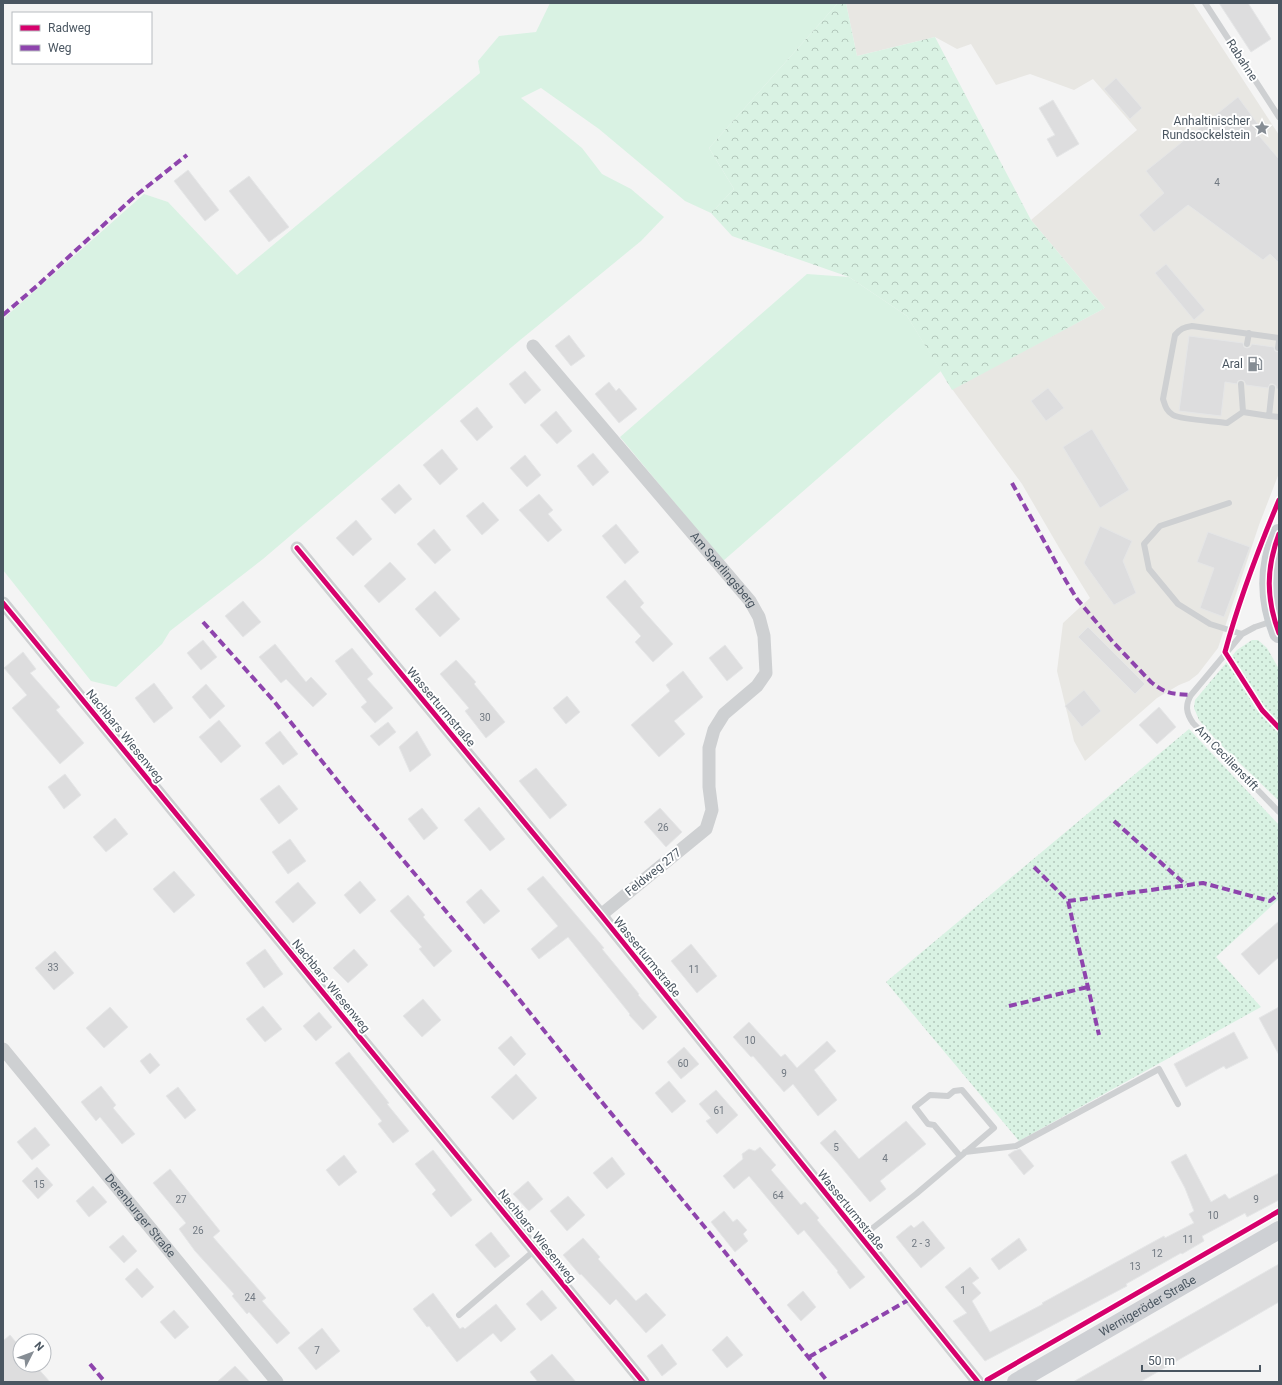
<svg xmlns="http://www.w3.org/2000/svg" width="1282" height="1385" font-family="Roboto,sans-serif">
  <defs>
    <pattern id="forest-crowns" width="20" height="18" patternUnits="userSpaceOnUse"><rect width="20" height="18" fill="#d9f2e3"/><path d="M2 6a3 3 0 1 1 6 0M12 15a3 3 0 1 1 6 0" fill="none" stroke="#b2c7bb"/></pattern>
    <pattern id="park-dots" width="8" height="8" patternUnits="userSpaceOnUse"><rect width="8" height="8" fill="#d9f2e3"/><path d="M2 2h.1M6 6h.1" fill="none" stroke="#b2c7bb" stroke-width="1.8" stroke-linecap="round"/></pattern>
  </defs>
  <rect width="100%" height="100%" fill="#f4f4f4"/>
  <path fill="#e8e7e3" d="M846,3H1193L1279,135V473L1259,525L1218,648L1198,674L1189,681L1179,685L1157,698L1085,761L1074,741L1057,671L1063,623L1090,598L1061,551L1022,484L952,389L1105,308L1031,220L1137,130L1093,79L1074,90L1030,74L996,85L971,44L957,49L935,37L857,56Z"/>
  <path fill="#d9f2e3" d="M550,3H838L709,148L734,189L711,213L685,201L599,129L541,88L521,98L582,148L602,174L631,189L664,217L641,241L519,341L263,559L170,631L162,644L116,687L91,681L3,570V319L144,194L168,202L237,275L480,73L478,61L499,36L536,32Z
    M807,274L849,277L907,316L941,371L723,561L620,437Z"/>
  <path fill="url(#forest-crowns)" d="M838,3H846L857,56L935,37L1031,220L1105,308L952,390L907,316L849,277L732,236L711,213L734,189L709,148Z"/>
  <path fill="url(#park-dots)" d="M1252,640H1258L1267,648L1279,669V801L1218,742L1199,720L1194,708L1195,700L1237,650Z
    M1189,729L1279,825V899L1216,957L1261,1007L1019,1141L886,982Z"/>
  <path fill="#ddddde" stroke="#e5e6e7" d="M1219,3H1248L1271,39L1251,52Z
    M1116,78L1142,108L1130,119L1104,89Z
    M1238,97L1260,127L1255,131L1279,159V263L1270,254L1263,260L1188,205L1154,232L1139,215L1164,193L1146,171Z
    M1053,100L1079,144L1057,157L1047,139L1055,135L1039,108Z
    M188,170L219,210L205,221L174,181Z
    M249,176L289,227L269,242L229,191Z
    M1166,264L1205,310L1194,320L1155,273Z
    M569,335L585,356L571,366L555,346Z
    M1189,336L1243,343L1244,347L1247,348L1250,347L1252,344L1274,347L1275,351L1279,352V389H1276V386L1273,384H1270L1268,388L1246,385L1244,381L1241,380L1238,381L1237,384L1225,382L1221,416L1179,411Z
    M525,371L541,390L525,404L509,384Z
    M609,382L616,391L619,388L637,409L619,423L595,394Z
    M1048,388L1064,408L1046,421L1031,401Z
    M477,407L493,427L477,441L460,421Z
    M556,411L572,431L557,444L540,425Z
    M1092,429L1129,490L1100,508L1063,447Z
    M442,449L458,469L440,485L423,465Z
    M593,453L609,472L593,486L577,466Z
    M525,455L541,475L527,487L510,468Z
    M399,484L412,499L395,514L381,499Z
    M539,494L553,510L548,514L562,530L548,542L519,510Z
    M483,502L499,520L482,535L466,516Z
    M356,520L372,539L353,556L336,538Z
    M616,524L639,552L625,564L602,536Z
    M1100,526L1132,541L1123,561L1136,593L1114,605L1084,563Z
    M434,529L451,550L435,564L417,544Z
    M1208,532L1250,547L1224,617L1200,608L1214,568L1197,562Z
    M390,562L406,579L379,603L364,586Z
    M625,580L644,603L640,607L673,644L653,662L635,642L641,636L606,597Z
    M435,591L460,619L440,637L415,609Z
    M243,601L261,622L243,637L225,616Z
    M1088,627L1145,684L1135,694L1078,637Z
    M203,640L217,657L201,670L187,653Z
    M275,644L306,682L311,677L327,694L313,707L286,679L281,683L259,657Z
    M725,645L743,668L727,681L709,658Z
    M352,648L373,674L367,679L393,708L375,723L361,707L367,702L335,661Z
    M23,652L36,669L30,673L60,707L56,710L84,743L60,764L12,708L27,695L4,668Z
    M456,660L476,682L474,684L505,722L486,738L465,711L469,708L440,674Z
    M683,671L703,697L674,721L685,734L659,757L631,725L670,691L666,685Z
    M154,683L173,708L154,723L135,698Z
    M206,684L225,706L210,719L192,697Z
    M1084,690L1101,711L1082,727L1065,706Z
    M567,696L580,712L566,724L553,708Z
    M1159,707L1176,727L1157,744L1139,725Z
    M219,720L241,746L221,763L199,737Z
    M388,722L396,732L379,746L370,736Z
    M280,731L298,754L283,765L265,743Z
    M417,731L431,755L410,772L399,747Z
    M536,768L567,805L550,819L519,781Z
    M65,774L81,795L64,809L48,787Z
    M279,785L298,809L279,824L260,799Z
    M479,807L505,839L490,851L464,820Z
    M422,808L438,828L424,840L408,819Z
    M660,808L682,832L666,847L644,822Z
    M115,818L128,834L106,852L93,837Z
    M290,839L306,861L288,874L272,852Z
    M174,871L195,895L174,913L153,889Z
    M543,876L604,948L602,949L639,994L638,995L657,1017L643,1030L629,1015L630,1014L568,937L539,959L531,949L558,926L527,889Z
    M360,881L376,900L360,914L344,895Z
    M298,882L316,903L293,923L275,902Z
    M481,889L500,911L484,924L466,902Z
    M408,895L425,915L423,917L452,951L434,967L419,949L422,947L390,911Z
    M1279,921V957L1259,975L1241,954Z
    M691,944L717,976L697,993L671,961Z
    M265,949L283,974L264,988L246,963Z
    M354,949L368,965L348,983L333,968Z
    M55,951L74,973L54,990L35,968Z
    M423,999L441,1020L422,1037L403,1016Z
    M263,1006L282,1029L265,1042L246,1019Z
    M110,1007L128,1027L104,1048L86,1028Z
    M1279,1007V1055L1259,1018Z
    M319,1012L332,1027L316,1041L303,1026Z
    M749,1022L781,1057L785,1054L797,1068L827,1041L836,1051L814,1070L837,1100L818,1116L793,1084L784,1092L753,1056L751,1057L733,1037Z
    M1234,1032L1248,1058L1226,1069L1224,1066L1186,1087L1174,1064Z
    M511,1036L526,1054L514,1066L498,1048Z
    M684,1047L699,1064L681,1079L667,1062Z
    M349,1052L389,1103L387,1104L409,1131L393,1143L378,1124L382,1121L335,1063Z
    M150,1053L160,1065L150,1074L140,1061Z
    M516,1074L537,1098L513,1120L491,1097Z
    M669,1081L686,1101L672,1113L655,1093Z
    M101,1086L116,1105L113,1108L135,1134L122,1144L100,1117L96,1121L81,1102Z
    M178,1087L196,1110L185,1119L166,1096Z
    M716,1090L738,1115L717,1134L706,1121L711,1118L699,1104Z
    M906,1121L926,1144L880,1181L886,1189L870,1202L837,1162L820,1143L835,1130L859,1159Z
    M35,1127L50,1145L32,1160L17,1142Z
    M760,1147L776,1165L771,1170L801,1205L805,1202L819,1218L817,1220L865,1277L850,1289L837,1272L838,1271L804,1230L798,1235L749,1176L734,1189L723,1176L743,1159L742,1154L749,1149L755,1151Z
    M1020,1149L1034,1166L1024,1175L1008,1155L1014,1151Z
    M433,1150L472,1200L451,1217L432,1194L436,1190L415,1164Z
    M1186,1154L1211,1202L1225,1194L1229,1199L1279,1173V1200L1247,1217L1245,1213L1202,1236L1204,1241L1182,1254L1181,1253L1126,1284L1127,1286L985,1361L953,1321L967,1313L945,1287L970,1267L979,1278L972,1283L981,1293L972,1301L990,1332L1043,1304L1042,1303L1164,1236L1165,1238L1194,1223L1189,1214L1194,1211L1185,1188L1171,1162Z
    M344,1155L357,1172L339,1186L326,1170Z
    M612,1157L625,1174L607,1189L593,1173Z
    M37,1167L53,1185L38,1199L22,1181Z
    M170,1169L220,1231L213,1237L266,1298L262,1301L290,1333L277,1344L249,1312L247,1314L232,1296L234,1294L195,1251L179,1229L186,1223L153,1183Z
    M528,1181L543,1199L529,1211L513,1194Z
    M93,1186L107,1202L89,1217L76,1201Z
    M568,1196L585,1215L567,1231L550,1211Z
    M724,1211L733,1222L737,1219L747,1230L743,1234L748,1241L735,1252L711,1222Z
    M923,1221L945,1248L921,1268L896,1237L911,1225L914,1228Z
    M491,1232L510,1256L495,1268L475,1245Z
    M123,1235L137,1251L124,1263L109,1247Z
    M583,1238L600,1257L598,1259L636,1301L646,1293L666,1315L646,1333L616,1299L610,1305L581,1274L580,1275L563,1255Z
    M1019,1238L1027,1250L999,1270L991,1259Z
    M1279,1264V1302L1248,1320L1140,1382H1073Z
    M137,1268L154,1287L142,1298L125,1279Z
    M542,1290L557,1308L541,1321L526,1304Z
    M803,1291L816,1307L801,1321L787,1305Z
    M433,1293L460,1329L463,1327L465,1329L496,1304L516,1329L501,1342L493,1333L457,1362L429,1326L427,1327L413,1309Z
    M174,1310L189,1327L175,1339L160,1322Z
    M322,1328L340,1351L316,1370L298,1348Z
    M10,1335L20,1347V1365H35L50,1382H3V1341Z
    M727,1336L743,1355L727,1368L712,1350Z
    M662,1344L677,1364L662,1376L647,1356Z
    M552,1354L576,1382H538L530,1372Z
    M235,1366L250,1382H217Z"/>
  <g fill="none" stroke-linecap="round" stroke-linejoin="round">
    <path stroke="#ced0d2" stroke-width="6" d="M1205,3L1279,117
      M1247,344L1249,333
      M1278,348L1279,341
      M1241,384L1243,412
      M1272,388L1269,416L1279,417
      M1269,416L1243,412L1227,423C1215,421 1182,420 1173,415C1166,411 1165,405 1163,399L1175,335C1180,329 1184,327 1192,326L1279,338
      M1229,503L1160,526L1144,544L1149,569L1178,604L1210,624L1242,634
      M1273,621L1255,627L1242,634L1191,695C1185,705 1186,713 1193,723L1279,812
      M965,1152L1016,1146L1159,1069L1178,1104
      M860,1238L916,1194L994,1128L962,1090L954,1091L948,1096L930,1095L915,1107L928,1124L934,1125L960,1156
      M459,1315L535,1250"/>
    <g stroke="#ced0d2" stroke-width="13">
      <path id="s1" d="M533,346L750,601L759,617L764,636L766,673L757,686L724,714L714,730L709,748V787L712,810L706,829L601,915"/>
      <path d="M297,548L601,915L978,1382"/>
      <path d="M3,603L643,1382"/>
      <path id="s2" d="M3,1049L277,1382"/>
    </g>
    <path stroke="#ced0d4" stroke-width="18" id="s3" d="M1016,1382L1279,1230"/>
    <path stroke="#caced1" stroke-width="20" d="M1279,534C1266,568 1266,599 1279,633"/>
    <path stroke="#8e44ad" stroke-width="4" stroke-dasharray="8 4" stroke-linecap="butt" d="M3,315L38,285L134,197L187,155
      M1012,483L1066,581L1077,599L1113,642L1151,682C1166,694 1172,694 1191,695
      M203,622L273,700L353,800L511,989L578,1073L712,1236L828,1382
      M1114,821L1186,885
      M1034,867L1068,901L1203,883L1270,901L1279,894
      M1068,901L1099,1035
      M1009,1006L1088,987
      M809,1357L910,1299
      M90,1364L105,1382"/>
    <g stroke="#fff" stroke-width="8">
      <path id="cycleway" d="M1279,500C1258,550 1239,600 1225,652L1262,710L1279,728
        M1279,534C1266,568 1266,599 1279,633
        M297,548L601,915L978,1382
        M3,603L643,1382
        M987,1382V1380L1279,1211"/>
    </g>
    <use href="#cycleway" stroke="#d6006c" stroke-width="5"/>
  </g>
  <defs>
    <g id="sight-bare" transform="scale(1.2)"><path d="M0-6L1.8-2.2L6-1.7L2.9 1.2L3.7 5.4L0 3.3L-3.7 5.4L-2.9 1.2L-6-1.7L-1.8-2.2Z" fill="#868d94" stroke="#fff" stroke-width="2.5" paint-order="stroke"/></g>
    <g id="fuel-bare" transform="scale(1.2)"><path d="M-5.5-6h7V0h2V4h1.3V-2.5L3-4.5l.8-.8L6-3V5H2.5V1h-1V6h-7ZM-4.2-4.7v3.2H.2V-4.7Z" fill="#868d94" stroke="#fff" stroke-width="2.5" paint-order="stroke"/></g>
  </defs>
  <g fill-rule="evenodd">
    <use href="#sight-bare" x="1262" y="128"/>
    <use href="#fuel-bare" x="1255" y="364"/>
  </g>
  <g text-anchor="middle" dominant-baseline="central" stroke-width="4" stroke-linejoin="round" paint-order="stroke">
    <g font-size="10" fill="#707881">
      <text x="1217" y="182">4</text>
      <text x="485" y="717">30</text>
      <text x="663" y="827">26</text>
      <text x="53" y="967">33</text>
      <text x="694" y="969">11</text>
      <text x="750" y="1040">10</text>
      <text x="683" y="1063">60</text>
      <text x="784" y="1073">9</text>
      <text x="719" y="1110">61</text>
      <text x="836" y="1147">5</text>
      <text x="885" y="1158">4</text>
      <text x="39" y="1184">15</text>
      <text x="778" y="1195">64</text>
      <text x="181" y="1199">27</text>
      <text x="1256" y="1199">9</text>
      <text x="1213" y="1215">10</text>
      <text x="198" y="1230">26</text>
      <text x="1188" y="1239">11</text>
      <text x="921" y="1243">2 - 3</text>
      <text x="1157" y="1253">12</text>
      <text x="1135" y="1266">13</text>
      <text x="963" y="1290">1</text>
      <text x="250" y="1297">24</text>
      <text x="317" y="1350">7</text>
    </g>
    <g font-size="12" fill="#4a5661" stroke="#fff">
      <text transform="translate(1242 60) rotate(57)">Rabahne</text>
      <text stroke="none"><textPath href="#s1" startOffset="294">Am Sperlingsberg</textPath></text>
      <text transform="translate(441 707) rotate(50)">Wasserturmstraße</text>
      <text transform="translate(125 736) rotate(51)">Nachbars Wiesenweg</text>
      <text transform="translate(1227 758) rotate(46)">Am Cecilienstift</text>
      <text transform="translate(653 872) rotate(-39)">Feldweg 277</text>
      <text transform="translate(647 957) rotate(51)">Wasserturmstraße</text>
      <text transform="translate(331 986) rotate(51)">Nachbars Wiesenweg</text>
      <text transform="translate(851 1210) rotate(51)">Wasserturmstraße</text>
      <text stroke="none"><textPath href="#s2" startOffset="216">Derenburger Straße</textPath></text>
      <text transform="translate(537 1236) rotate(51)">Nachbars Wiesenweg</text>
      <text stroke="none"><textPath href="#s3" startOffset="152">Wernigeröder Straße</textPath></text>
    </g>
    <g font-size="12" fill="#4a5661" stroke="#fff" text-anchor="end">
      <text x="1250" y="121">Anhaltinischer<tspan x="1250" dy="14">Rundsockelstein</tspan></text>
      <text x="1243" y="364">Aral</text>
    </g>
  </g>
  <rect width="1282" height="1385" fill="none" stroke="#4a5661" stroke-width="8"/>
  <rect x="12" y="12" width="140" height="52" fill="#ffffff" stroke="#b7bbc0"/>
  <rect x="20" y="25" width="20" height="6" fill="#d6006c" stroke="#b7bbc0"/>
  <text x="48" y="32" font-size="12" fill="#4a5661">Radweg</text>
  <rect x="20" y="45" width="20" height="6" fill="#8e44ad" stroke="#b7bbc0"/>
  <text x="48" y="52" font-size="12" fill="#4a5661">Weg</text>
  <g transform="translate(32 1353) rotate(48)"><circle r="19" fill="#ffffff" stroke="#b7bbc0"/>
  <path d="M0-3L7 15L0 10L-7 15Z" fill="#868d94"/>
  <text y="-6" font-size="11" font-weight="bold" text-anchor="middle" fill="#4a5661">N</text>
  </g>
  <path d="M1142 1365v6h118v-6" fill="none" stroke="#4a5661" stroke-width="2"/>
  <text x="1148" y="1365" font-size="12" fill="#4a5661" stroke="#ffffff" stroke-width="3" paint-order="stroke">50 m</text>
</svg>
